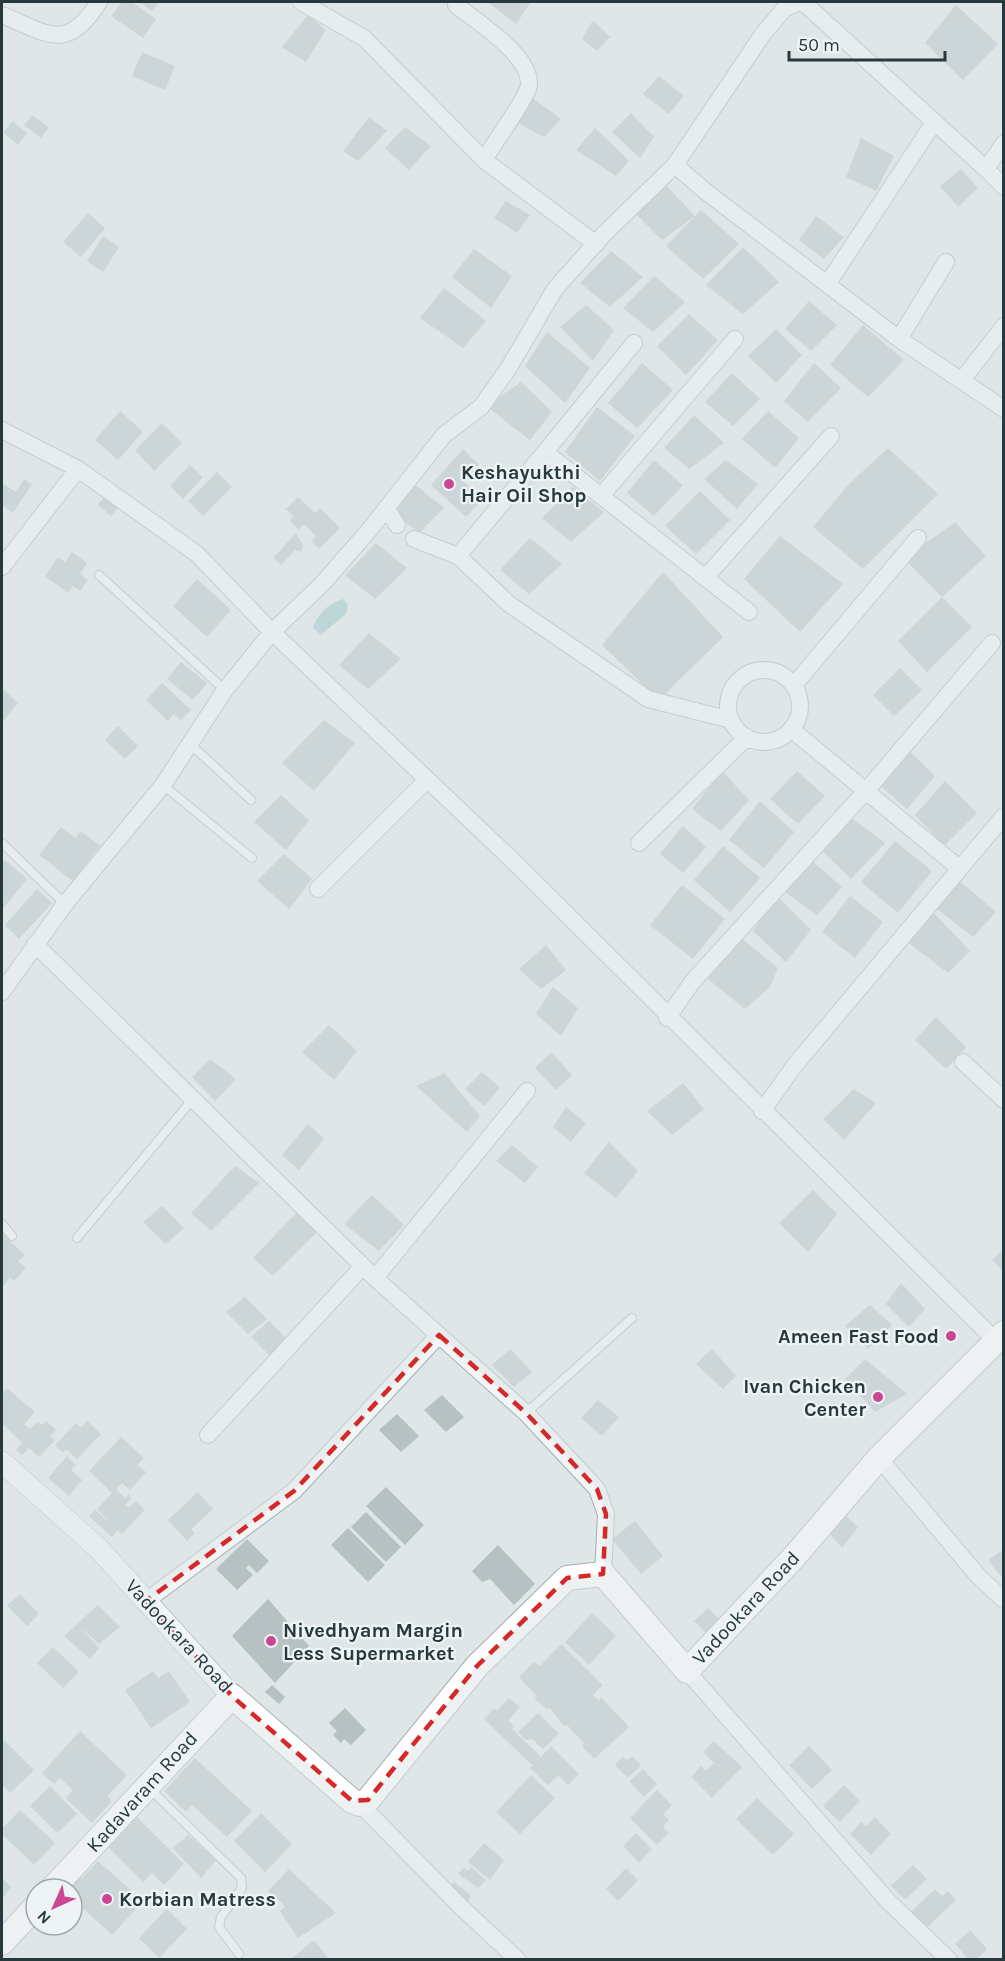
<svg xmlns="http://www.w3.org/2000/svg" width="1005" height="1961" font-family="Karla,sans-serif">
  <rect width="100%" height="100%" fill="#dee6e7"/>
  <path fill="#9ac3c6" d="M343,599L348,605L346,614L321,635L313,628C317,614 329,603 343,599Z"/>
  <path fill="#b6c1c4" d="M122,2H132L156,19L143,38L111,16Z
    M139,2H159L152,11Z
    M490,2H531L516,24L489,3Z
    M956,5L998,44L963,80L925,43Z
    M308,15L326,30L306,62L282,47Z
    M593,20L610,37L597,51L582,39Z
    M142,52L175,66L165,90L132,76Z
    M659,76L684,96L669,114L643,94Z
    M531,97L561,119L544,137L514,121Z
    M631,113L654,137L640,158L612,132Z
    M32,115L49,127L41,138L24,125Z
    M369,117L387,131L358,161L343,151Z
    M13,121L27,133L18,145L3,132Z
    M405,127L431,146L409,170L385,148Z
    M595,128L629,161L616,176L576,150Z
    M861,138L894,156L876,191L846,177Z
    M961,169L978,188L958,207L940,186Z
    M663,182L695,216L701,210L739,244L703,279L666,246L695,216L662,240L635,213Z
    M506,201L530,215L517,233L494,218Z
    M88,213L105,228L81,257L63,242Z
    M816,216L844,237L824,259L799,240Z
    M103,236L119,247L103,272L87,261Z
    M743,247L779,282L743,314L706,285Z
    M474,249L512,276L491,308L452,277Z
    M611,251L643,277L610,307L580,283Z
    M654,276L685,302L653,332L623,308Z
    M444,288L486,321L463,348L420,318Z
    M809,301L837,325L811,351L785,329Z
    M586,305L614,330L593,361L560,327Z
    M689,314L718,340L686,375L657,346Z
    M863,325L904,360L868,397L830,365Z
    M776,329L802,355L776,383L748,356Z
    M547,332L590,368L565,403L525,366Z
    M642,363L673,390L637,428L608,403Z
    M814,363L841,388L808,422L784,401Z
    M732,373L760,399L733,426L705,402Z
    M521,382L552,412L530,440L486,406Z
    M597,407L635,436L600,481L565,452Z
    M120,411L143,432L118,460L95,440Z
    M768,411L799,438L775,468L742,439Z
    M694,415L724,443L689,469L664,448Z
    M162,423L182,443L154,471L135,450Z
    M888,448L938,494L863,569L813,527L848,485Z
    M463,449L479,465L464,482L482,500L466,517L431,485Z
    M654,460L683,485L654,516L627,493Z
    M726,460L758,484L737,509L704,479Z
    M190,465L203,477L183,499L170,486Z
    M217,472L232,487L203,516L188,501Z
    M24,479L32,484L13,513L2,505V483L16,492Z
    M412,482L444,508L419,533L390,509Z
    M573,487L604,512L571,542L542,518Z
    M700,491L730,520L696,554L665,526Z
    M108,492L122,503L111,516L98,505Z
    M298,497L315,513L320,508L340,528L319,549L311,541L316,536L304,524L299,530L290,521L293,516L286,509Z
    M955,522L986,556L942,597L904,559Z
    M296,533L303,545L301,552L295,550L281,565L273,558Z
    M780,536L843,584L800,632L744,579Z
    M530,538L562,564L529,594L500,570Z
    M376,543L407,568L375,599L345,575Z
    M72,552L87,563L80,574L88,580L80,591L73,586L68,593L45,576L58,557L65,562Z
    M663,572L723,637L659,700L602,645Z
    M197,579L231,610L207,637L173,606Z
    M942,597L972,627L927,672L898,641Z
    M369,633L401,659L368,689L339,665Z
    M181,662L207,683L193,700L167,679Z
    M900,668L922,690L894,716L873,695Z
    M162,683L191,710L181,720L174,714L168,721L146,700Z
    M2,688L18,703L2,722Z
    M324,720L355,743L314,791L282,763Z
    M118,726L138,746L125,759L105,740Z
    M904,746L935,776L907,809L877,783Z
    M722,771L749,800L721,831L692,809Z
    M797,771L825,796L798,824L770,799Z
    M945,781L977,813L944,846L915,815Z
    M281,795L309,820L286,850L254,822Z
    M760,801L794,832L764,868L729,840Z
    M849,816L885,843L851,879L818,847Z
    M683,826L706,847L683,873L660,854Z
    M61,827L75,838L81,831L100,846L73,881L39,855Z
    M895,841L932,871L898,913L861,882Z
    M723,846L760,878L730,912L694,880Z
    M284,854L312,879L289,909L257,881Z
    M810,859L842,887L817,915L785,892Z
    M5,860L27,879L2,910V864Z
    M954,876L996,912L973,937L932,905Z
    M682,885L725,919L693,959L650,925Z
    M37,889L52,903L19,939L5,925Z
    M776,895L811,930L786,962L753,931Z
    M850,896L883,922L855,958L822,932Z
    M934,913L970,951L948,973L907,942Z
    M741,938L778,968L770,987L745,1009L708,979Z
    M546,945L566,970L541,989L519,969Z
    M553,987L578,1008L561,1036L536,1014Z
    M936,1017L966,1047L946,1069L915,1040Z
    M329,1025L357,1051L334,1080L302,1052Z
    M551,1052L572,1075L556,1090L535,1068Z
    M210,1059L236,1079L215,1101L192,1077Z
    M482,1072L500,1088L484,1106L465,1089Z
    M444,1073L480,1116L467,1132L416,1086Z
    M683,1083L704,1109L672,1135L647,1111Z
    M854,1089L876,1103L844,1140L823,1119Z
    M566,1107L586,1123L571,1142L553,1127Z
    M308,1124L324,1139L299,1170L282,1155Z
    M609,1142L638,1171L616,1198L584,1173Z
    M512,1145L538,1167L525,1183L496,1161Z
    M235,1166L259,1183L211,1231L191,1213Z
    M813,1190L837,1214L808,1252L779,1223Z
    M372,1195L404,1225L379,1251L344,1224Z
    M162,1206L184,1228L166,1244L143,1222Z
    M297,1212L321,1228L273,1276L253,1258Z
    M2,1233L25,1255L18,1261L26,1268L14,1281L10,1278L2,1287Z
    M1004,1249V1272L992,1260Z
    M901,1283L925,1309L909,1327L886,1304Z
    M245,1297L267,1319L248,1334L226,1312Z
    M870,1305L892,1325L868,1349L845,1326Z
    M269,1321L291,1343L273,1359L251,1337Z
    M510,1349L532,1372L514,1387L492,1365Z
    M712,1349L736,1376L723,1389L696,1364Z
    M865,1359L907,1394L875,1412L845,1379Z
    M7,1388L35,1412L24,1424L30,1429L37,1422L43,1425L46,1421L56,1430L50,1436L55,1440L39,1457L29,1448L22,1455L16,1450L22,1443L2,1423V1394Z
    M442,1395L464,1417L446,1432L424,1410Z
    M598,1400L619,1417L602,1436L581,1418Z
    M397,1414L419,1436L401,1452L379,1430Z
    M87,1421L101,1434L77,1459L66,1449L63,1453L55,1445L76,1423L81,1428Z
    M121,1437L144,1458L137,1465L146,1472L130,1490L122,1483L116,1489L125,1498L129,1494L131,1499L125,1505L129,1508L136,1501L145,1510L122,1534L118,1530L112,1537L89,1516L95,1510L110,1523L97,1509L112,1493L89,1471Z
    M67,1456L76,1465L71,1470L82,1480L69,1496L48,1478Z
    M386,1487L424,1525L405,1545L366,1506Z
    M198,1492L213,1509L191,1529L195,1533L187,1541L168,1520Z
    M366,1512L401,1547L386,1562L351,1527Z
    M844,1514L858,1527L842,1548L828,1531Z
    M635,1521L663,1556L641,1574L612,1539Z
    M348,1528L385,1565L368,1582L331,1545Z
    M247,1539L269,1561L257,1573L249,1565L246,1568L253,1575L237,1590L216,1569Z
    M498,1545L535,1584L514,1605L490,1579L482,1582L472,1571Z
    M1004,1549V1580L988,1560Z
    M20,1594L39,1614L27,1626L7,1605Z
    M268,1599L309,1646L275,1683L232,1636Z
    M98,1605L120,1627L99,1644L80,1627L99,1648L90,1659L64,1636Z
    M708,1608L723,1623L709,1636L694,1621Z
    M592,1613L616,1636L589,1665L565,1642Z
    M561,1644L603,1685L593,1695L599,1701L601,1697L629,1727L594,1759L582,1746L584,1743L567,1725L564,1726L550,1708L547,1709L535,1699L536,1695L519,1677L534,1662L540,1666Z
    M53,1647L79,1672L63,1688L37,1663Z
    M153,1671L158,1678L169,1671L190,1702L151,1728L125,1690Z
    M272,1685L285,1697L279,1704L265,1692Z
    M509,1698L520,1707L508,1721L514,1726L512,1729L541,1757L551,1746L579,1774L568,1785L558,1775L548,1785L530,1768L533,1766L484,1719L494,1708L497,1711Z
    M345,1708L366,1730L351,1745L344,1739L341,1743L333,1735L337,1731L329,1723Z
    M538,1713L559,1734L543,1749L532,1739L526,1740L518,1732Z
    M80,1731L127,1775L108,1795L111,1802L92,1823L66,1798L73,1790L60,1778L54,1784L42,1773Z
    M4,1740L34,1770L10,1793L2,1785V1743Z
    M714,1741L742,1767L712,1798L691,1777L701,1766L706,1771L714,1763L703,1752Z
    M809,1746L832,1770L812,1789L789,1765Z
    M623,1756L626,1760L633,1757L641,1765L628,1778L615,1765Z
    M195,1758L252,1811L227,1837L192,1805L186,1812L164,1791Z
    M643,1769L657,1784L644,1797L629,1781Z
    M531,1775L555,1798L520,1834L496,1812Z
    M844,1785L860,1801L840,1822L823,1806Z
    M50,1786L77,1814L57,1833L30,1806Z
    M657,1790L672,1805L663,1814L669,1820L663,1827L669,1833L657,1845L630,1818Z
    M757,1798L794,1834L773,1855L736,1819Z
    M20,1810L55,1843L34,1865L2,1834V1829Z
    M261,1813L292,1844L265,1872L234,1841Z
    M135,1815L184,1864L164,1885L152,1873L143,1882L106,1845Z
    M875,1817L891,1834L871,1855L850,1834L861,1822L866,1826Z
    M636,1833L652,1849L639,1863L623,1846Z
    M188,1835L216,1860L201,1878L173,1848Z
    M484,1843L504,1860L490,1880L468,1862Z
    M98,1861L143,1901L112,1935L72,1898V1889H66L77,1873L82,1878Z
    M913,1865L927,1879L905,1900L891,1886Z
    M464,1867L468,1871L471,1867L486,1880L478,1888L458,1874Z
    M626,1868L638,1880L618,1901L606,1889Z
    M289,1869L336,1913L298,1938L280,1911L285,1906L268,1891Z
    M2,1878L11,1887L2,1898Z
    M453,1881L471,1896L468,1903L452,1888Z
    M935,1889L942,1896L948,1891L956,1900L926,1928L911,1912Z
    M167,1909L187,1929L159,1958L139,1938Z
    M970,1930L987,1949L976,1960H969L955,1944Z
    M314,1940L330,1960H290Z"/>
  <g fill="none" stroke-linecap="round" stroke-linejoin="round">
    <g stroke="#a4afb1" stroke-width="10">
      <path id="service" d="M99,575L225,690
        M190,744L251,800
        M163,785L252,858
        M2,843L65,904
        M2,1224L12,1236
        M77,1238L192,1100
        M526,1413L632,1318
        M150,1789L241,1878L242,1888L221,1917L219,1927L239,1954"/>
    </g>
    <g stroke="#a4afb1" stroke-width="18">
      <path id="minor" d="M301,2L364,38L484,160L596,244
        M803,2L986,169L1004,143
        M456,5C477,22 537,59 528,89C522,105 494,143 484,160
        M2,15C49,34 66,53 99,2
        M675,165L705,191L899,339L1004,409
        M986,169L1004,187
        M828,283L933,124
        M899,339L946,262
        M962,380L1004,326
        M2,430L78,469L197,554L272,632L510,858L996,1341
        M545,452L634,343
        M601,496L735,339
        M387,509L397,525
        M414,539L458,556L509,604L648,699L731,720
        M458,556L545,452L749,612
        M2,567L78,469
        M705,578L831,436
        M728 706a36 36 0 1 1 72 0a36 36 0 1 1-72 0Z
        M794,685L918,538
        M791,729L959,868
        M639,843L747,737
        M318,889L427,780
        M35,944L375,1278L527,1091
        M2,992L65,904L163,785L225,690L272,632L323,583L370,529L444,435L481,407L508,369L555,289L604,234L675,165L763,34L784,9L798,2
        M667,1018L693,981L865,792L992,643
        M963,1062L1004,1100
        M762,1111L795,1065L1004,816
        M375,1278L526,1413L597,1489L606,1514L603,1574
        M208,1435L363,1266
        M879,1458L979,1577L1004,1600
        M146,1601L294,1491L439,1335
        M687,1671L887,1900L949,1960
        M360,1804L461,1907L518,1960"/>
    </g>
    <g stroke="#a4afb1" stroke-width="22">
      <path id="tertiary" d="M2,1462L99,1549L232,1696"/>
    </g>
    <g stroke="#a4afb1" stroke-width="26">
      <path id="secondary" d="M52,1889L232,1696L352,1801L360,1804L368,1800L477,1666L567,1578L603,1574L687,1671L794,1557L879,1458L1004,1333
        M2,1943L36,1906"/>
    </g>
    <use href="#service" stroke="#f1f5f6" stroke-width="8"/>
    <use href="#minor" stroke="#f1f5f6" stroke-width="16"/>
    <use href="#tertiary" stroke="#f1f5f6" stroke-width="21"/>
    <use href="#secondary" stroke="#fff" stroke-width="24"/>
  </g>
  <path d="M0 0H1005V1961H0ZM439,1335L526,1413L597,1489L606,1514L603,1574L567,1578L477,1666L368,1800L352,1801L232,1696L146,1601L294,1491Z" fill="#dee6e7" fill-opacity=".55" fill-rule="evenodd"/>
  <path fill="none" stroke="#d62828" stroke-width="4.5" stroke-dasharray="12 8" stroke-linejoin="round" d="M439,1335L526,1413L597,1489L606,1514L603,1574L567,1578L477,1666L368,1800L352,1801L232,1696L146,1601L294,1491Z"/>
  <g fill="#c94793" stroke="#eef4f5" stroke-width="2">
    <circle cx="449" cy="484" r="6"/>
    <circle cx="951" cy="1336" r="6"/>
    <circle cx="878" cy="1397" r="6"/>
    <circle cx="271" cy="1641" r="6"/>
    <circle cx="107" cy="1899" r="6"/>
  </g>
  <g text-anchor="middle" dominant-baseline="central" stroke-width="4.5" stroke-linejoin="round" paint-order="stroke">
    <g font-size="20" font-weight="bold" fill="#28393e" stroke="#eef4f5" text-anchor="start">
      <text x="461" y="472">Keshayukthi<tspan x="461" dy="23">Hair Oil Shop</tspan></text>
      <text x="939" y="1336" text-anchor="end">Ameen Fast Food</text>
      <text x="866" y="1386" text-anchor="end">Ivan Chicken<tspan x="866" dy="23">Center</tspan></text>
      <text x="283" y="1630">Nivedhyam Margin<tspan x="283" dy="23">Less Supermarket</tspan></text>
      <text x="119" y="1899">Korbian Matress</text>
    </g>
    <g font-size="20" fill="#28393e" stroke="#eef4f5">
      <text transform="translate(746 1608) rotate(-47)">Vadookara Road</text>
      <text transform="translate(179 1636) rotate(47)">Vadookara Road</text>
      <text transform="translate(142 1792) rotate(-48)">Kadavaram Road</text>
    </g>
  </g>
  <rect width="1005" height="1961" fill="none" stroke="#28393e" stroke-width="6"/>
  <g transform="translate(54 1907) rotate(225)"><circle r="28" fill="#eef4f5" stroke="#9fa9ac" stroke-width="1.5"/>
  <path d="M0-4.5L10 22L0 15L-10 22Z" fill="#c94793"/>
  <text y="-9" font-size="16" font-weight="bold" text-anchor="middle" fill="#28393e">N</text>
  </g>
  <path d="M789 51v9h156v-9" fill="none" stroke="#28393e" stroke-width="3"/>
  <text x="798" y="51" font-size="18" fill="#28393e" stroke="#eef4f5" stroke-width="4.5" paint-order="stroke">50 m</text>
</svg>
